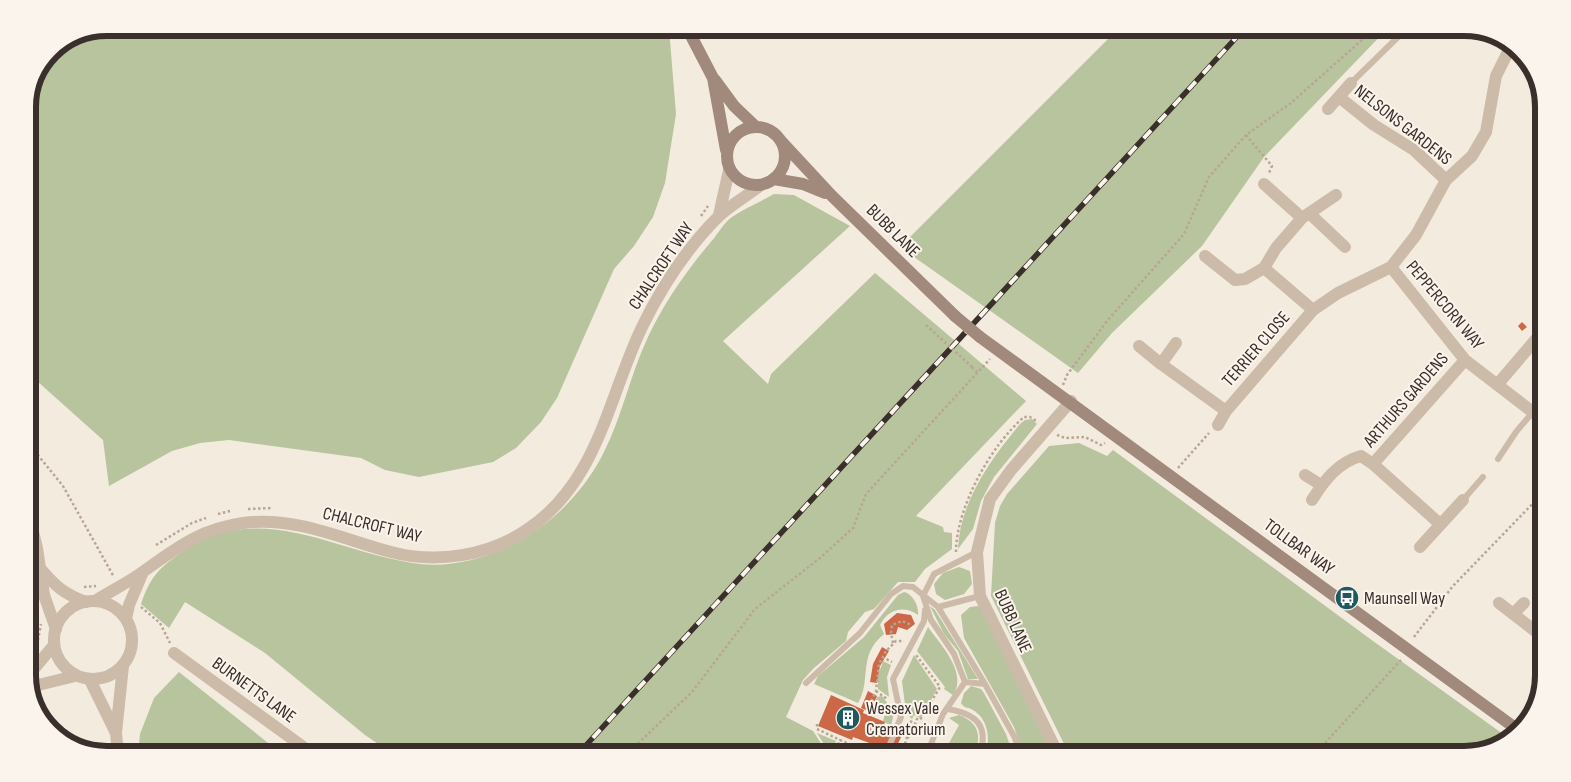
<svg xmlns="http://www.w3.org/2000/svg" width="1571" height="782" font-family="'Sofia Sans Condensed',sans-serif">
  <rect width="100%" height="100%" fill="#f4ebdf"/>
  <path fill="#b7c49e" d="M107,28H669L676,114L665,183L653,217L634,246L614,269L557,398L541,422L516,448L493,462L419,477L385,470L361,458L229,440L200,443L172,451L109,486L103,440L28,373V102L51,51Z
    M1119,28H1388L1264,157L1202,246L1112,333L1078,373L900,247Z
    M774,194L794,195L850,226L723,341L768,384L771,374L875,273L1026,401L916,516L943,527L944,532L952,533V549L925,569L915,582H898L874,609L865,612L848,632L846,641L814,668L803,680L786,717L813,731L828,754H780L769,744L755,754H393L365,735L265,653L185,602L169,628L141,604C150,577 159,568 182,552C262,497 339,555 420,564C449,567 479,560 505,548C546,530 582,495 603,454C622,417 630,375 648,337C665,301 689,267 715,237C720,230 725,222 732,217C745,208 760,202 774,194Z
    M1032,419L1037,424L994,477L981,501L973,529L958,549C960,501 991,459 1020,424L1025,420Z
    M1079,443L1107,456L1113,450L1373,641L1510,739L1464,754H1069L991,596L995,523L1000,506L1007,494L1049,446Z
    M959,567L970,571L972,584L964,594L945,600L936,594L934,584L943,573Z
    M904,592C913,594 919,606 918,615C904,605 888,609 880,625L884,634C857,656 872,680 858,703L814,684L818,676L864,637L898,595Z
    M930,606L935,610L978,679H968L958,651L944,634Z
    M979,606L1053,754H1023L1014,727L964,638L961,615L970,607Z
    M928,627C941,645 968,673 953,695L944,689L945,687L917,651Z
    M914,655L937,689L921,718L914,715L912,719L906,713L902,681Z
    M883,661L891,665L887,677L889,697L878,689V676Z
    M179,672L282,754H138L140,734L154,698Z
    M971,686L981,689L984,693L1006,734L1013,754H998L999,751L987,748C990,734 986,716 971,709C966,707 964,708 961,703L964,693Z
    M882,696L894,712L891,726L883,721L886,711L875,702L877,697Z
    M959,715C975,721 982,732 976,749L967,747L964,754H943L959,725L949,718Z
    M817,733L836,741L831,754H830Z
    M841,744L869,754H835Z"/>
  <path fill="#cc6846" d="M1522,322L1527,327L1522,331L1518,326Z
    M897,613L911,615L915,624L907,630L898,627L896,634L886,635L884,624Z
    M882,647L889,651L880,666L877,683L870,682L873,664Z
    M868,691L877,696L870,712L861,708Z
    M831,695L864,710L863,713L885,722L884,725L903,733L894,752L853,737L852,740L818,726Z"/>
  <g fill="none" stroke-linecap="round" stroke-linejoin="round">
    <path stroke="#b9a594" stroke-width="2.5" stroke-dasharray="2.5 2.5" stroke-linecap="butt" d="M1246,135L1272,166L1269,173
      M701,216L708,206
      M972,367L978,373
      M1063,385L1067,375L1107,321L1184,234L1209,177L1246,135L1291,103L1363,39L1372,28
      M1057,435L1065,438L1085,437L1101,445L1105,443
      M28,443L63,486L114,577
      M1178,468L1209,433
      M248,509L272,508
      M218,514L230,511
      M156,545L192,523L206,518
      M956,552C956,508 991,445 1024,417H1030L1038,422
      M84,587L96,586
      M141,607L160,623L170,643
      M1414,637L1453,586L1543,493
      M893,643L891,633L892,625L902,621L911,625
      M33,649L38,640L41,624
      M882,657L892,662
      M876,691L887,699
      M867,710L876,691L879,664L886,651L896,641H904
      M910,721L915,724L917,719L920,720L940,687L916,655
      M817,724V729L840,740
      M905,732L907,737L905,744
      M908,738L915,724
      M762,753L768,746L777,754
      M897,753L905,744L918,750
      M627,754L692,692L755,609L820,558L853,528L866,494L990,359
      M757,754L759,752L763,754
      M834,754L840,740L870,753L877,750
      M1315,754L1401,660"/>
    <path stroke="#cdbbaa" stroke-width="6" d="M1351,83L1401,34
      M1498,459L1516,432L1532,413
      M1463,500L1483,477
      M980,596L938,607L985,684
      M965,682L985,684L1015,738L1020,754
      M806,683L860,633L891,594L903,586L913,587L938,607
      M948,709C976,714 989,725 980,754
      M886,754L901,717L893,679L924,621L925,610
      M927,754L943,714L965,682L954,654L931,620L923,596L934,574L977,552"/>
    <path stroke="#cdbbaa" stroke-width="12" d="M1339,97L1374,125L1414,150L1446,180
      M1328,109L1351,83
      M1264,184L1302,218
      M1309,213L1345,247
      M1205,256L1235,280L1245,279L1264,268L1276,248L1302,218L1336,195
      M1391,267L1465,360L1543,420
      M1264,268L1313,310
      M1139,346L1161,364L1226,411
      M1161,364L1176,343
      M1497,385L1543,331
      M1218,425L1226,411L1313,310L1338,293L1391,267L1416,235L1446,180L1472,156L1486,132L1496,76L1511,46
      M1373,464L1465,360
      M1305,475L1321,485
      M1312,500C1324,481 1338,462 1361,456L1373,464L1440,524
      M28,512L37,548L44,595L56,629
      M1420,547L1463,500
      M40,568C55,586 64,594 86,602
      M1499,603L1543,637
      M1513,614L1524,603
      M174,653L313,754
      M28,676L54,645
      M90,680L116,733
      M30,687L75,676
      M118,754L116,733L123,666"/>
    <path stroke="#cdbbaa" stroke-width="12" d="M719,215L729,170
      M54 640a39 39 0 1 1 78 0a39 39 0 1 1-78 0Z
      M95,601C111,591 129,582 144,571C178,547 201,529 243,523C295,516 342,539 391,552C436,564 489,556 528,529C598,482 608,398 642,327C661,288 687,248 718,217C730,205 747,196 761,185
      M126,619L129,605L143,572
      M1058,754L980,596L977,552L990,499L1011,470L1071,401"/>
    <path stroke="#a1897b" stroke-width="12" d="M687,28L713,78L726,150
      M715,80L734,106L755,126
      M727 156a29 29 0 1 1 58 0a29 29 0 1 1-58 0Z
      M781,141L832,196L955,316
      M774,179L803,184L825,193
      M980,337L1518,730"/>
    <g stroke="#3a2f2a" stroke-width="5.5">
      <path id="rail" d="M578,754L1245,28"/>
    </g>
    <use href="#rail" stroke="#fbf4ec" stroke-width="4" stroke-dasharray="11" stroke-linecap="butt"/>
    <path stroke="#b9a594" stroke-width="2.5" stroke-dasharray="2.5 2.5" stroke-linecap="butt" d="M926,325L972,367"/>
    <path stroke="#a1897b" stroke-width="12" d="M955,316L980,337"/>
  </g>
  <defs>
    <g id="bus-disc" transform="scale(1.25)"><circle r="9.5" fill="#1d595f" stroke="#fbf4ec"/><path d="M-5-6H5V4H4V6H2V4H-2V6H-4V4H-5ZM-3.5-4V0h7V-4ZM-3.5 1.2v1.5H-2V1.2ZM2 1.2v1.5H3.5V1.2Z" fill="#fff"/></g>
    <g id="building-disc" transform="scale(1.25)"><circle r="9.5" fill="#1d595f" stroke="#fbf4ec"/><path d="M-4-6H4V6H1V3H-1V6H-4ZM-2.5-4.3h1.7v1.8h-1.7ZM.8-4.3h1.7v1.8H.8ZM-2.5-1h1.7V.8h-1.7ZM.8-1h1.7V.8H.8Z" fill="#fff"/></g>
  </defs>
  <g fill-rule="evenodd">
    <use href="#bus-disc" x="1347" y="598"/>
    <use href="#building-disc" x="848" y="718"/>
  </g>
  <g text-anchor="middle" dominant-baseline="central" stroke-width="4" stroke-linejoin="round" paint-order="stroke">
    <g font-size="18" fill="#3a2f2a" stroke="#fbf4ec">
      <text transform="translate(1403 125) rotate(38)">NELSONS GARDENS</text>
      <text transform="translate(893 231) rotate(45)">BUBB LANE</text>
      <text transform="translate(661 266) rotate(-56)">CHALCROFT WAY</text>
      <text transform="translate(1445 305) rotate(50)">PEPPERCORN WAY</text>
      <text transform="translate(1256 349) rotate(-49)">TERRIER CLOSE</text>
      <text transform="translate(1406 400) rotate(-49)">ARTHURS GARDENS</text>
      <text transform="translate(372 525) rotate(14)">CHALCROFT WAY</text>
      <text transform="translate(1299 547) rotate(36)">TOLLBAR WAY</text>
      <text transform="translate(1013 621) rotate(66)">BUBB LANE</text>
      <text transform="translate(254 690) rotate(36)">BURNETTS LANE</text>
    </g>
    <g font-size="18" fill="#3a2f2a" stroke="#fbf4ec" text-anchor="start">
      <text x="1364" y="598">Maunsell Way</text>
      <text x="866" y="708">Wessex Vale<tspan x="866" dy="21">Crematorium</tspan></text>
    </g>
  </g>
  <path d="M0 0H1571V782H0ZM107 36H1464A71 71 0 0 1 1535 107V675A71 71 0 0 1 1464 746H107A71 71 0 0 1 36 675V107A71 71 0 0 1 107 36Z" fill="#fbf4ec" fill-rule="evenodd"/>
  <path fill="none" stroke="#3a2f2a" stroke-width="6" d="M107 36H1464A71 71 0 0 1 1535 107V675A71 71 0 0 1 1464 746H107A71 71 0 0 1 36 675V107A71 71 0 0 1 107 36Z"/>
</svg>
